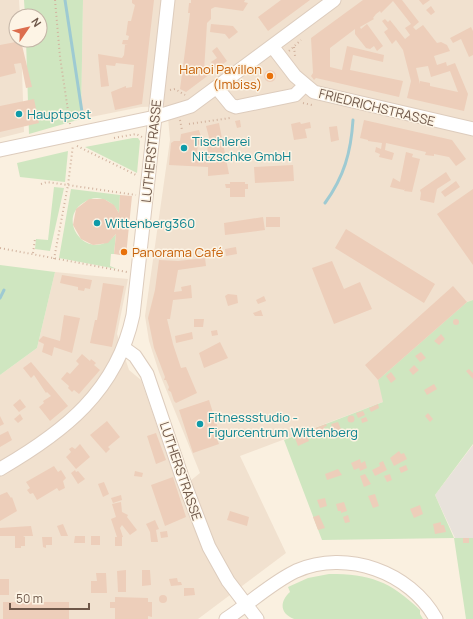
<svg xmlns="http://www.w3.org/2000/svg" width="473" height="619" font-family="Manrope,sans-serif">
  <rect width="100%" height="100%" fill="#faf0e0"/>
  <path fill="#f1e1cf" d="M0,0H19L20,16H16V40H21L24,132L0,138Z
    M83,0H473V300L467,302L383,402L240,456L286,553L198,619H0V375L37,348L55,272L128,279L117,334L129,370L141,380L179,490L200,473L159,372L149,341L145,316L170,140L167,106L141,107L81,119Z"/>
  <path fill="#e8e2db" d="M473,445V538H455L435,495Z"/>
  <path fill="#cfe6c0" d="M24,0H83L81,119L29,134L26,40H40V16H25Z
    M133,138H138L140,141L137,173L85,147Z
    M68,151L65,182L20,177L17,163Z
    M54,187L64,188L50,251L35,249L36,239L48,240Z
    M71,189L120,195L119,213C114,204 107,199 97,198C92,198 87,200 83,203C55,221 90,265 116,234L114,254H111L110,266L117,269L59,258Z
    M0,265L55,272L37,348L0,375Z
    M473,300V444L435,495L454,538H473V619H466L454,538L322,540L284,440L383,402L378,380L467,302Z
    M329,574C370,574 390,581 420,610V614L423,619H294C279,613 280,601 290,592L288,587L308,578Z"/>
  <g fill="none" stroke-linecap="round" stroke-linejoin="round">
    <path stroke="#9ecad2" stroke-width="3" d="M65,0L82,112
      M325,203C344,177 351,152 353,120
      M0,298L4,290"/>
  </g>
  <path fill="#edceba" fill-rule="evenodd" d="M132,0H154L142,104L115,110L111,92L126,86V88L132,87L134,65L116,63L115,66L106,65L109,86L101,87L98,54L122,58L124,55L125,45H128L122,44L123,40H128L129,36L126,35L128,21H131L135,5L132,3Z
    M191,0H245L244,2L248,3L243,11L215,7L211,9V19L207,23L204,71H207L210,74L186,92L180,89L190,13H188L189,3H191Z
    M281,0H310L268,31L258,17Z
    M363,0H402L419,22L413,27L416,30L423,25L437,43L441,42L447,45L450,51L434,56L437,65L446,62L447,66L455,63L468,94L464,111L407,98L411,81L403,50L396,40L392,44L384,32L388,29L382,21L385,19L388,22L390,20L405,39L410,35L405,28L411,24L393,1L381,13L380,11L376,14L373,18L374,19L360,27L361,29L367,24L383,46L377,51L374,46L370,49L366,48L355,34V29L330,48V67L342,70L347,46L384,55L383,62L353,55L350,70L403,81L399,97L316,78L314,80L311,76L313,73L311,38ZM428,66L431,77L450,71L458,92L430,86V83L420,81V84L416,68Z
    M419,0H430L423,5Z
    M431,6L435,12L431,15L426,10Z
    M211,24L233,26L238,32L229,39L225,34L210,32Z
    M471,27L473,31V55L469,57L461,39L453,43L450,38Z
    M21,41L32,87L26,88L21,63L14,64L16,73L0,77V45Z
    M217,47L227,61L216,69L211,62L217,58L212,51Z
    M264 76a6 6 0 1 1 12 0a6 6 0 1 1-12 0Z
    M34,99L39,123L0,132V106Z
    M240,120L241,127L237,128L235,121Z
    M364,120L452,140L466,159L456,166L449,157L434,154V156L425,155L426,152L386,143L385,150L394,153L392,160L379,157L380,154L375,152L376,147L381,149L382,143L368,141V140L360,138Z
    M300,122L301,124L310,122L311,128L305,129L307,138L294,140L291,124Z
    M219,123L229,174L208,176V167L169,165L171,143L174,141H180L181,134L199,130L203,144L198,145L197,152H199V156L208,157L207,142L210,141L206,126Z
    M337,126L339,140L331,142L329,127Z
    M406,152L413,154L412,157L420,159L412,192L404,191L405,189L404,190L390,187L393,178L400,182Z
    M293,165L294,181L255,183L254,167Z
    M446,172L451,180L437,189L434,203L420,200L421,193L420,190Z
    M456,181L460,187L445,197L441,192Z
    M230,182H245V184H248V189H245V197H230V188H226L225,184H230Z
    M473,189V265L437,214Z
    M120,195L132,196L126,256L114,254L116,234L108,243L93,245L81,239L73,225L76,209L89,199H104L114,205L119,213Z
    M263,217L265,230L225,235L224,223Z
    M266,217H280V227H266Z
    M346,229L435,284L424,303L335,248Z
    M236,247L237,254L226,256L225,249Z
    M205,258L206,266L178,270L174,292L182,291L181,287L191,285L192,298L173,300L170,319H167L173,344L181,368L186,367L197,393L176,403L174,401L171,392L168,390L169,387L166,380H164L165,377L154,348L148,318L155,290L159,260L178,261Z
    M332,261L344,289L360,282L372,309L334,324L312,268Z
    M62,275L92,280L90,289L85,288L84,291L78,290V287L60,283Z
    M103,283L124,286L112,347L90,343L95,320H97Z
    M453,286L467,302L378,380L365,365Z
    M228,294L237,295L238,303L228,306L225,296Z
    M264,296L266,301L258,304L256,300Z
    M261,310L263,316H255L253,313Z
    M64,315L80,318L72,353L54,347L52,356L42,352L44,344L38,341L43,336L60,341Z
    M453 322a3 3 0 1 1 6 0a3 3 0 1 1-6 0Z
    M194,319H204L203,327H194Z
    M217,330L218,335L212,336L211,331Z
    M192,332L193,339L176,343L175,336Z
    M441,334L445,339L439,345L434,341Z
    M220,342L228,358L204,368L199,353Z
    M421,352L426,358L420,362L415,356Z
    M82,354L90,361L91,359L96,363L94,365L100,370L79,394L74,390L72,392L68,388L69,386L61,379L67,372L70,374L79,364L76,361Z
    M31,362L68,406L50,421L39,407L44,403L43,401L51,396L47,392L46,393L34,375L31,378L23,368Z
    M414,365L419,370L413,375L409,370Z
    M469,369L473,373V379L466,371Z
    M391,372L396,379L391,383L386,376Z
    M434,384L437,389L427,395L424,390Z
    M20,399L26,407L19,412L13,405Z
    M209,400L221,438L217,439L219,444L193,453L179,410Z
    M378,404L379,408L371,412L369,408Z
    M363,411L365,415L358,418L356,413Z
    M428,413L433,419L430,422L425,416Z
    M20,414L23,419L18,423L14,419Z
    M347.5 419a3.5 3.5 0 1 1 7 0a3.5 3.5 0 1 1-7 0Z
    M0,416L4,424L0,426Z
    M366,417L368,421L362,423L361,419Z
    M107,421L120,437L108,447L110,449L106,453L90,435Z
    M338,422L341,429L334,432L331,424Z
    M326,424L327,426L324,427L327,434L319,437L315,428Z
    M314,428L318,437L313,439L311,430Z
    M8,431L12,440L0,447V435Z
    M156,433L166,460L156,464L147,436Z
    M306,434L309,441L298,446L295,438Z
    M80,444L90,457L76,469L66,457L71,452L69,449L72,447L75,449Z
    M399,451L401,454L404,453L407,459L394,466L390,458Z
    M360,459L361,463L365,461L367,468L360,471L359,468L354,470L351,463Z
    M383,461L387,470L375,476L372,470L380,466L379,463Z
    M406,465L408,470L401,473L399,468Z
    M54,466L58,472L61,470L66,478L63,481L65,488L59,491L57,488L37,500L33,493L30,494L27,490L30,488L26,482Z
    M338,469L342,475L327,480L325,474Z
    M75,470L76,472L78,471L85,479L78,484L71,473Z
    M135,471L143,473L142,477L134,476Z
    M365,474L371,484L364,487L360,476Z
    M390,474L392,480L387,482L384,476Z
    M173,477L186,517L165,526L151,485Z
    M104,482L109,494L103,497L98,484Z
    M7,492L11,498L12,497L17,511L0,521V495Z
    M375,494L379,506L373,508L368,496Z
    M121,495L122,500L113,503L111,498Z
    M325,498L327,506L320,508L317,500Z
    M121,502L122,512L128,515L127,517L137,530L130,535L122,525L120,528L123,537H122V546H115V537H117L111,519L116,517L112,504Z
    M344,502L347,511L341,513V511H338L336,504Z
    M420,505L423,514L414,518L410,509Z
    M230,511L249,517L247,526L227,520Z
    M319,515L325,528L318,530L313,517Z
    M348,515L350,522L345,523L343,517Z
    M155,520L159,529L156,530L158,542H151L150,532L146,524Z
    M441,522V525H444L446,532L435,534L433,524Z
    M63,524L68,536H61L57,526Z
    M31,526L33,536H23L25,537V546H21V548H15V536H0V528Z
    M167,531L168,537L161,538L160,532Z
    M75,536H85V543H74Z
    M91,536H100V545H91Z
    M42,537H52V545H46V548L43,547Z
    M463,538H469V543H463Z
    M126,570V592H118L117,571Z
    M142,570H150L151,585L142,586Z
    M96,573H106L107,593H91V581H97Z
    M177,578L178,582H181L182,585L171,586L169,579Z
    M0,579H9V595H0Z
    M184,588H194L195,595L184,596Z
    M159 599a4 4 0 1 1 8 0a4 4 0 1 1-8 0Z
    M115,597L148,598V602H152V617L148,616V619H115V608H110V602H115Z
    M3,602H69V619H3Z"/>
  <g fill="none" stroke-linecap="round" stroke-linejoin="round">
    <g stroke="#ddccbd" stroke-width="15">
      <path id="minor" d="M272,46L295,76L314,92L473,129
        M217,88L231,105L236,107L295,95L305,85
        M0,150L155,117L191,106L334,0
        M124,348L135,356L147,374L182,477L209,547L228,581L257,619
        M0,469C64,432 117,391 133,315L168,0
        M226,619C249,604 271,583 296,571C347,549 410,572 436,619"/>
    </g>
    <path stroke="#d1b29e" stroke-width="2" stroke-dasharray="1 3" stroke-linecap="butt" d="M55,0L60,57L70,124
      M294,47L295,56
      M289,51L301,40
      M170,90L175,89L185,95
      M303,103L312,105
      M180,120L182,130
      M189,124L230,118
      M114,138L136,134L142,137
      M77,146L138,176
      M41,184L47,182L136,195
      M0,248L127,272
      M33,253L35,239
      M54,259L68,185L73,145"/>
    <use href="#minor" stroke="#fff" stroke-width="13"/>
  </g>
  <g fill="#e8710a" stroke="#fdf4e5" stroke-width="1.5">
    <circle cx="270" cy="76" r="4"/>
    <circle cx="124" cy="252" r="4"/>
  </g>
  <g fill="#0f9aa8" stroke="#fdf4e5" stroke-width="1.5">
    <circle cx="19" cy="114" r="4"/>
    <circle cx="184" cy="148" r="4"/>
    <circle cx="97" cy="223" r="4"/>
    <circle cx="200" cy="424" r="4"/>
  </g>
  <g text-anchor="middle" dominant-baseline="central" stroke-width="3" stroke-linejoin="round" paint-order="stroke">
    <g font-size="13" fill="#c56008" stroke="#fdf4e5" text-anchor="end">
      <text x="262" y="69">Hanoi Pavillon<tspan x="262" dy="15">(Imbiss)</tspan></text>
      <text x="132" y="252" text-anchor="start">Panorama Café</text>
    </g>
    <g font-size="13" fill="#6e5749" stroke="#fdf4e5">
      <text transform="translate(377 107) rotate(14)">FRIEDRICHSTRASSE</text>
      <text transform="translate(151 151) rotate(-84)">LUTHERSTRASSE</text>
      <text transform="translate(181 471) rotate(71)">LUTHERSTRASSE</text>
    </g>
    <g font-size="13" fill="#0d838f" stroke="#fdf4e5" text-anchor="start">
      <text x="27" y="114">Hauptpost</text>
      <text x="192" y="141">Tischlerei<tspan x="192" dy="15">Nitzschke GmbH</tspan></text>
      <text x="105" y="223">Wittenberg360</text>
      <text x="208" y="417">Fitnessstudio -<tspan x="208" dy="15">Figurcentrum Wittenberg</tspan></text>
    </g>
  </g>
  <g transform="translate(28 28) rotate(56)"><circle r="19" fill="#fdf4e5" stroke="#c4b5a7"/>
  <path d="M0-3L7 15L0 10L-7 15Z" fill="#dc6d4d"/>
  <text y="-6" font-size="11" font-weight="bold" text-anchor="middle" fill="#6e5749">N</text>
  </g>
  <path d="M10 603v6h79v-6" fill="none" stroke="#6e5749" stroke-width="2"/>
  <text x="16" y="603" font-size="12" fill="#6e5749" stroke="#fdf4e5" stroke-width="3" paint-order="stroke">50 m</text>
</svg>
